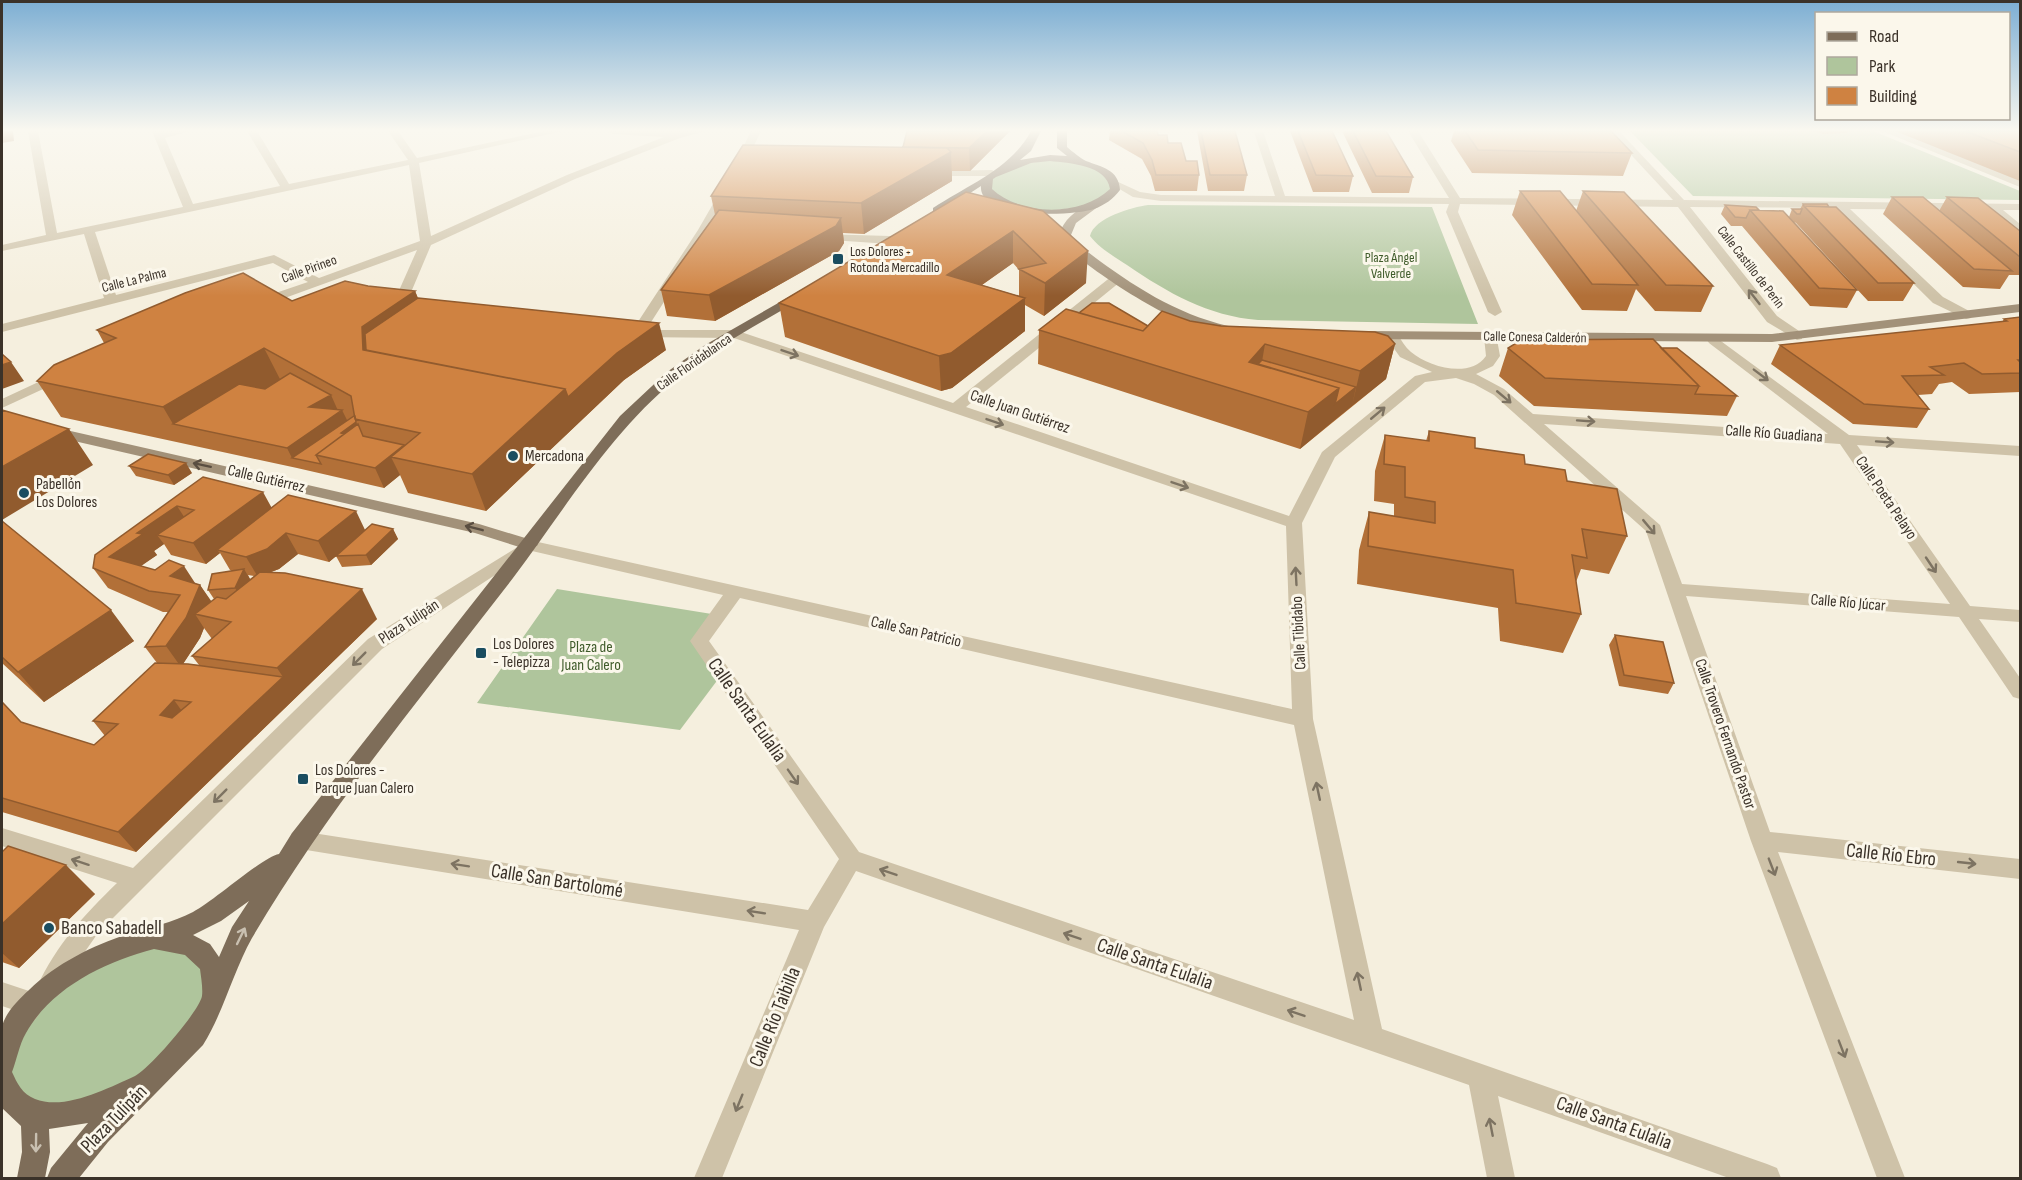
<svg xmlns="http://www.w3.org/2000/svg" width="2022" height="1180" font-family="'Sofia Sans Condensed',sans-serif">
  <rect width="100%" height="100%" fill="#f5efde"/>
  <path fill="#afc59c" d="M1630,131H1873L2020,191V200L1693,196Z
    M1050,160L1089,165L1116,184L1093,206L1045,211L1000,201L986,181L1004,167Z
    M1148,205L1432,207L1478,324L1258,320C1208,316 1168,293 1127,265C1115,257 1099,248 1090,236C1094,218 1132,207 1148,205Z
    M557,589L718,615L699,641L722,674L680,730L477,703Z
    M174,940L214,973L182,1050L71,1114L5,1092L2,1081V1063L60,980Z"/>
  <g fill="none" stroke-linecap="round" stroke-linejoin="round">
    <path fill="#cec2a8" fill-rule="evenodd" d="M28,131H38L57,233L183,207L152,131H190L165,138L193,204L280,186L247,131H257L289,184L408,160L388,131H398L417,158L544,131H563L419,163L431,236L567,175L664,137L613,134L608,131H706L680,138L575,179L431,245L401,316L396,317L389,313L417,250L260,307L255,306V300L308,282L273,263L2,332V324L104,298L84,234L2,251V245L46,235ZM409,165L420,241L319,278L274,255L116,295L95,232Z
      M751,131H761L744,166L735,168L734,166Z
      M1263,131L1285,196L1449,198L1408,131H1418L1460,198L1673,200L1609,131H1619L1684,200L2020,204V210H2003L2020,224V232L1989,210L1850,209L1943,297L1971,312V318L1966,319L1933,303L1837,208L1690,207L1777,316L1802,333V339L1797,340L1767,322L1678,207L1460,204L1458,212L1502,312L1495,316L1488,312L1446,212L1449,204L1161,201L1133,197L1111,184L1116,181L1140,192L1161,195L1275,196L1254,132Z
      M1882,131H1896L2020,180V187Z
      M927,171L992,170L997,173L992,176H923L922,174Z
      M726,187L731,190L710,230L646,330H735L953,403L1112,276H1120V282L966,407L1289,516L1322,452L1415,376L1432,372L1400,357L1385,336L1392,332L1397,333C1401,340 1405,347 1411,352C1429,367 1470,379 1486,356L1484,337L1486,334H1496L1500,356L1493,366L1476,374L1504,389L1533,414L1828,434L1709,343L1707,340L1714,336L1849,435L2020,446V456L1857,445L1970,606L2020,610V622L1979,619L2020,678V699L2013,697L1959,617L1686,596L1770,832L2020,859V879L1778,852L1905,1178H1877L1751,841L1646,531L1494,395L1474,384L1456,378L1425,382L1335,457L1302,523L1313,719L1382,1029L1767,1164L1777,1168L1781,1178H1729L1498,1096L1515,1178H1487L1469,1085L856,871L824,927L722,1178H694L799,930L300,849L292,847L289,840L292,833L300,831L808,910L839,859L690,641L723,595L532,551L382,649L98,933L70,973L59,995L50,999L42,996L46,1004L35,1020L26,1023L17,1020L14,1010L2,1006V982L41,995L37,987C56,945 85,914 117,883L2,846V828L133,868L368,639L529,540L1292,709L1286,526L734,338L632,337L630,334L698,230L721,190ZM1544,424L1840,444L1950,604L1682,584L1660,525ZM740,598L1294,725L1354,1020L859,852L709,641Z
      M820,234L890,236L896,240L890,244L816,239V235Z
      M62,371L69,375L67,378L2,408V399Z"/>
    <path fill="#a29179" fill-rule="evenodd" d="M1089,204L1099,206L1076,223L1071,235L1076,243C1123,279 1169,312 1228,326V332C1193,340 1091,271 1065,246C1061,243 1062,240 1059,235C1064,219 1075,211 1089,204Z
      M2020,304V312L1772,342L1365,339L1358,335L1365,331L1772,334Z
      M53,427L479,524L535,541L538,545L529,550L475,533L48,435L45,432L48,429Z"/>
    <path fill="#7e6d59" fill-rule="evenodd" d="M1031,131H1041L1031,151L1020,160L1050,155L1067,156L1057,148V131H1067V147C1073,152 1080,158 1086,161C1102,167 1119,170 1120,190C1113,199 1105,205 1094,209C1074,216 978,220 981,186L941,212H933V208C968,185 1012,168 1031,131ZM1050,161C1069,163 1107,165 1110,189C1081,217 1021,216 992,189L993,179L996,177L1031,163Z
      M801,290L805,291V297C762,322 716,346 677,378C610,433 565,509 513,578C423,695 327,810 252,938C233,972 224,1011 203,1045L108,1142L79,1178H47L51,1168L88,1123L49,1129L50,1152L45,1178H17L22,1152L21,1126L2,1108C2,1088 0,1042 2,1026C6,1012 19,999 29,990C57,963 92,946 128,934C150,927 172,923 193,912C214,901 264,856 279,854L292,833L620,416L667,372L705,345ZM249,901L232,927L219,957L210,944L193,935L221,921ZM154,949L185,955L200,969C201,977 203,988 202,996C199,1012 148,1070 135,1076C108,1088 65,1111 35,1099C22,1094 17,1083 12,1072C17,1059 19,1045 26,1033C52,987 105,962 154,949Z"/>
  </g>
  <path fill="#b27038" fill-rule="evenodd" d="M1010,131L970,171H952V181L864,234L843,233L844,243L839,251L715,321L667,316L661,290L715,215L711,196L903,148Z
    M1110,131H1157L1158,135L1168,143L1199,175L1197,191H1155L1151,176L1142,159L1109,140Z
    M1197,131H1235L1247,175L1244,191H1208Z
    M1290,131H1332L1353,176L1349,192H1313Z
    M1344,131H1386L1413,177L1409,193H1372L1343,133Z
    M1454,131H1611L1632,153L1623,176L1472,173L1451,141Z
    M1812,131H1848L1847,133L1824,134Z
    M1895,131H2020V181Z
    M1520,191L1576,211L1583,191L1713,286L1701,312L1655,311L1636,289L1627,311L1582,310L1512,215Z
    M966,192L1086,283L1044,316L1025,305V331L952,388L941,391L785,337L779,303ZM1013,263L1019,270V296L982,285Z
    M1892,197L1939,211L1947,197L2020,231V275H2009L2000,289L1963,287L1883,214Z
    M1803,204L1914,283L1903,301H1868L1796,223L1794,222L1857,290L1847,308L1810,306L1742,226H1731L1721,214L1725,205L1759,210L1789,217L1792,209H1800Z
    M368,286L415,291L418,298L666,350L624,380L486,511L408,493L400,475L384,488L297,468L61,417L37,381L104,343L97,330L292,301Z
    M2020,317V392L1969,394L1952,382L1939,384L1932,394L1918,395L1929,409L1917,428L1853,424L1771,364L1780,345L2002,322L2004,319Z
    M1190,321L1221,326L1395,344L1386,379L1300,449L1038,364L1039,330L1148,326Z
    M1508,348H1661L1737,396L1727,416L1534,406L1499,376Z
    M1429,431L1475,448L1525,464L1567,481L1627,536L1609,574L1581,569L1576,582L1581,614L1563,653L1500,641L1498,608L1357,584L1359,550L1369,512L1394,516V504L1374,501L1375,471L1385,435L1426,441Z
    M129,466L192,473L174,485L136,476Z
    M203,477L272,508L365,531L393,529L398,539L371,565L342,567L336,556L329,562L298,554L279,569L271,572L377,619L136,852L2,812V702L21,722L94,745L105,736L93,721L157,663L145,647L168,612H163L108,588L93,568ZM164,544L171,555L206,564L220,553L230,570L232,571L208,590L214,599L211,602L200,585L140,566L157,555L154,551ZM248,575L254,576L250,579ZM204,628L212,639L192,656L199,665L183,664L200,638Z
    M2,521L134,641L44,702L2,663Z
    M1615,635L1674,683L1668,694L1619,686L1609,645Z
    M2,852L95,894L19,968L2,962Z"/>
  <path fill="#915b2e" d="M2,131H13L14,141L2,143Z
    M987,131H1010L970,171L969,148Z
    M951,152L952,181L864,234L861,203Z
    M841,218L844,243L839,251L715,321L709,295Z
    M1013,231V263L949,308L947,275Z
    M1088,251L1086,283L1044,316L1045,283Z
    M415,291L428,324L379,360L363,350L362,327Z
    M1025,298V331L952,388L941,391L939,356Z
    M659,323L666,350L624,380L486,511L472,474L565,389Z
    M1265,344L1259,379L1249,362Z
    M1395,344L1386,379L1352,406L1360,371Z
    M264,348L282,383L173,424L163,407Z
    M11,362L24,381L2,389V365Z
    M1356,387L1352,406L1331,423L1335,404Z
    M1339,388L1331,423L1300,449L1308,412Z
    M331,395L339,413L342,410L350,426L356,422L361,431L292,458L287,448L309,407Z
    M69,429L93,465L2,520V467Z
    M404,445L411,461L391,457L400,475L384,488L375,468Z
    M186,463L192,473L174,485L168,475Z
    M263,492L274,512L217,550L220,553L206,564L193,543Z
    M177,506L190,526L157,535L164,544L154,551L157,555L124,578L109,557L137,533Z
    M356,511L366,532L329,562L318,541Z
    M393,529L398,539L371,565L366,555Z
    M286,533L298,554L279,569L258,577L246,557Z
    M184,566L197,586L170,576Z
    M244,569L250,579L242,598L235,588Z
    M200,585L214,605L195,614L204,628L200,638L181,667L166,646Z
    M362,589L377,619L136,852L118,832L283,677L277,668Z
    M111,610L134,641L44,702L18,672Z
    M174,700L189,721L176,736L160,715Z
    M66,865L95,894L19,968L2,953V924Z"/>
  <path fill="#cf8241" stroke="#915b2e" stroke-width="1.5" fill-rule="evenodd" d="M907,131H987L969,148L903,147Z
    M1122,131H1157L1158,135H1167L1168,143H1181L1186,161H1197L1199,175H1156L1152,160L1143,143Z
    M1201,131H1235L1247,175H1210Z
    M1298,131H1332L1353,176L1316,175Z
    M1353,131H1386L1413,177L1376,176Z
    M1465,131H1611L1632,153L1478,150Z
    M1965,131H2020V152Z
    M743,145L947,148L951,152L861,203L711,196Z
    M1520,191H1560L1638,285L1592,284Z
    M1583,191L1624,192L1713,286L1666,285Z
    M966,192L1043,211L1088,251L1045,283L1019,269L1046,263L1013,231L947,275L1025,298L951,353L939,356L779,303Z
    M1892,197H1923L2012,271L1974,269Z
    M1947,197L1978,198L2020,231V257Z
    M1803,204H1827L1829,207L1804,206Z
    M1725,205L1756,207L1759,210H1750L1746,218L1735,217Z
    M1804,206L1836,207L1914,283H1878Z
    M1792,209H1802L1800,214H1797Z
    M719,210L841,218L836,226L709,295L661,290Z
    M1750,210L1783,211L1857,290L1819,288Z
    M243,273L292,301L345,281L368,286L415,291L362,327L363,350L565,389L472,474L391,457L420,433L355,419L351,396L264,348L163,407L37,381L54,365L116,338L97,330L185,293Z
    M418,298L659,323L617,353L568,397L565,389L366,350L365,334Z
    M1092,303H1109L1148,326L1143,331L1079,313Z
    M1066,309L1143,331L1162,311L1190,321L1221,326L1375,332L1388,336L1395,344L1360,371L1265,344L1249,362L1339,388L1308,412L1039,330Z
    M2020,317V360H2018L2020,362V373L1982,374L1964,363L1930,367L1944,375L1902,376L1929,409L1864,404L1780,345L2007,321L2004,319Z
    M1653,339L1699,386L1545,378L1508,348L1521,340Z
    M1661,348H1677L1737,396L1695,394L1699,386Z
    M2,354L11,362L2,365Z
    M1262,360L1356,387L1335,404L1339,388L1258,364Z
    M290,373L331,395L309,407L342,410L287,448L173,424L239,384L265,389Z
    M2,410L69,429L2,467Z
    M354,416H355L356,422L341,433L344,434L316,455L321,464L292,458Z
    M358,424L363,436L404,445L375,468L316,455Z
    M1429,431L1475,438V448L1524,455L1525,464L1565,470L1567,481L1617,489L1627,536L1582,529L1587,558L1572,555L1581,614L1516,603L1513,570L1368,546L1369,512L1435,523V502L1405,497V467L1384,464L1385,435L1429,441Z
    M148,454L186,463L168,475L129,466Z
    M203,477L263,492L193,543L157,535L194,510L177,506L137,533L143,534L109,557L155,570L169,560L184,566L170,576L200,585L186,618L166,646L145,647L180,595L149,591L93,568L95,555Z
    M288,495L356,511L318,541L286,533L267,549L246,557L217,550Z
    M2,521L111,610L18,672L2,657Z
    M372,524L393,529L366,555L336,556Z
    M244,569L235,588L208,590L212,574Z
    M260,572L285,573L362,589L277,668L192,656L231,622L195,614L217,597L226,599Z
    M1615,635L1663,642L1674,683L1624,675Z
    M155,663L188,664L283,677L118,832L2,798V702L21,722L94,745L118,724L93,721ZM174,700L191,702L172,718L160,715Z
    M8,846L66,865L2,924V852Z"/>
  <defs><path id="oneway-shaft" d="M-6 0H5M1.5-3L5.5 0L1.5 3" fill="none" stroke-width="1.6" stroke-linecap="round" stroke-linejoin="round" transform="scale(1.5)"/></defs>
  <g stroke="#7d7362">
    <use href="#oneway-shaft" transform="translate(1754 297) rotate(-128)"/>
    <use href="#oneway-shaft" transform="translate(790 353) rotate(19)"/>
    <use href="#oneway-shaft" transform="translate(1761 375) rotate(37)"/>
    <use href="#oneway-shaft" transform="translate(1504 397) rotate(40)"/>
    <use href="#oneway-shaft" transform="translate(1378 413) rotate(-40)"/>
    <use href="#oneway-shaft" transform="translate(1586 421) rotate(4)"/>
    <use href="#oneway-shaft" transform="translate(995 422) rotate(19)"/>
    <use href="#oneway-shaft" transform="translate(1885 442) rotate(4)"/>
    <use href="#oneway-shaft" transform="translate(1180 485) rotate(19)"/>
    <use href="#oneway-shaft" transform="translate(1649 527) rotate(50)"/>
    <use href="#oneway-shaft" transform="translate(1931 565) rotate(56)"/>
    <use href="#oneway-shaft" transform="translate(1296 576) rotate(-93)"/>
    <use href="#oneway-shaft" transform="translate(359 659) rotate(135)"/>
    <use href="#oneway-shaft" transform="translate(793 777) rotate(55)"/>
    <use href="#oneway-shaft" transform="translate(1318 791) rotate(-102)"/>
    <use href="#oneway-shaft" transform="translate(220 796) rotate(135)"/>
    <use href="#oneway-shaft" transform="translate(80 862) rotate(-162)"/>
    <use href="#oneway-shaft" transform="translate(1967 863) rotate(6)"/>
    <use href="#oneway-shaft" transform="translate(460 865) rotate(-171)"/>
    <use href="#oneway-shaft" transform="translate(1772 867) rotate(69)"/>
    <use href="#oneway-shaft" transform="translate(888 872) rotate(-161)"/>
    <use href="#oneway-shaft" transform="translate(756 912) rotate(-171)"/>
    <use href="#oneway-shaft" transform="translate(1072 936) rotate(-161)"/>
    <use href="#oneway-shaft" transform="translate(1359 981) rotate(-102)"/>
    <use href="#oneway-shaft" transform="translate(1296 1013) rotate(-161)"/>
    <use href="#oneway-shaft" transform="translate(1842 1049) rotate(69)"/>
    <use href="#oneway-shaft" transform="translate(739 1103) rotate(112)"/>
    <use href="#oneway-shaft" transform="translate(1491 1127) rotate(-101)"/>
  </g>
  <g stroke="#5a4e41">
    <use href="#oneway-shaft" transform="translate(202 465) rotate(-168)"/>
    <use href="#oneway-shaft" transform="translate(474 528) rotate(-166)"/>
  </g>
  <g stroke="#c9c0b1">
    <use href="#oneway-shaft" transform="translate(241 936) rotate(-64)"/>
    <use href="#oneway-shaft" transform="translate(36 1143) rotate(91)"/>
  </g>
  <linearGradient id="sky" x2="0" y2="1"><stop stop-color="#7caed3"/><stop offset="0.44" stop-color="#faf8f0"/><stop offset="1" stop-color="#faf8f0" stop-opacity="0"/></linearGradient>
  <rect width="2022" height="296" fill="url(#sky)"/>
  <g fill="#1a4d60" stroke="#fbf7eb" stroke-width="2">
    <rect x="832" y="253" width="12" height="12" rx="3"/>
    <circle cx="513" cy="456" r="6"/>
    <circle cx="24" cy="493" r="6"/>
    <rect x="475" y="647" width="12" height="12" rx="3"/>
    <rect x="297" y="773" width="12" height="12" rx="3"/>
    <circle cx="49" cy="928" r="6"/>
  </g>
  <g text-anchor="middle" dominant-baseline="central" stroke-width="6" stroke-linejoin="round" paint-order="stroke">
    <g font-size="14" fill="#3b3229" stroke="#fbf7eb" text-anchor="start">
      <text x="850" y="251">Los Dolores -<tspan x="850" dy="16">Rotonda Mercadillo</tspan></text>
    </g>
    <g font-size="14" fill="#3f5b2a" stroke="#fbf7eb">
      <text x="1391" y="257">Plaza Ángel<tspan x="1391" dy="16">Valverde</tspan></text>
    </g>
    <g font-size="14" fill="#3b3229" stroke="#fbf7eb">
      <text transform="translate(1751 267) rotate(52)">Calle Castillo de Perín</text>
      <text transform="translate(309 269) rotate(-20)">Calle Pirineo</text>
      <text transform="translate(134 280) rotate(-14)">Calle La Palma</text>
      <text transform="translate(1535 337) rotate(1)">Calle Conesa Calderón</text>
      <text transform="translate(694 362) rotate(-35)">Calle Floridablanca</text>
    </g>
    <g font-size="16" fill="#3b3229" stroke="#fbf7eb">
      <text transform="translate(1020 412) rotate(19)">Calle Juan Gutiérrez</text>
      <text transform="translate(1774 434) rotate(4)">Calle Río Guadiana</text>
      <text transform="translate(266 479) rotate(13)">Calle Gutiérrez</text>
      <text transform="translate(1886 498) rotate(56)">Calle Poeta Pelayo</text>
      <text transform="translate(1848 603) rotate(5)">Calle Río Júcar</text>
      <text transform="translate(409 622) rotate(-33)">Plaza Tulipán</text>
      <text transform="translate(916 632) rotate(13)">Calle San Patricio</text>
      <text transform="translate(1299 633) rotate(-93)">Calle Tibidabo</text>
      <text transform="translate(1725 734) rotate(71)">Calle Trovero Fernando Pastor</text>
    </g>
    <g font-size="16" fill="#3b3229" stroke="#fbf7eb" text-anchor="start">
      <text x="525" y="456">Mercadona</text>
      <text x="36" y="484">Pabellón<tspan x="36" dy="18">Los Dolores</tspan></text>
      <text x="493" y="644">Los Dolores<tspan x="493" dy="18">- Telepizza</tspan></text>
      <text x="315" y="770">Los Dolores -<tspan x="315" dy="18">Parque Juan Calero</tspan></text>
    </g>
    <g font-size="16" fill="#3f5b2a" stroke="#fbf7eb">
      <text x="591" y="647">Plaza de<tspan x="591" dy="18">Juan Calero</tspan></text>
    </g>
    <g font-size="20" fill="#3b3229" stroke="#fbf7eb">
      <text transform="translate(747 710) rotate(55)">Calle Santa Eulalia</text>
      <text transform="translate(1891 855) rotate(6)">Calle Río Ebro</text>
      <text transform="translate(557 881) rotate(9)">Calle San Bartolomé</text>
      <text transform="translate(1155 964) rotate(19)">Calle Santa Eulalia</text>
      <text transform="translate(775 1017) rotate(-68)">Calle Río Taibilla</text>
      <text transform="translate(114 1119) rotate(-46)">Plaza Tulipán</text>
      <text transform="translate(1614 1123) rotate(20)">Calle Santa Eulalia</text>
    </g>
    <g font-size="20" fill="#3b3229" stroke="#fbf7eb" text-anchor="start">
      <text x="61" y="928">Banco Sabadell</text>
    </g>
  </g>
  <rect width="2022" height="1180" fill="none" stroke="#3b3229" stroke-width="6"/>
  <rect x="1815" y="12" width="195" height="108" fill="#fbf7eb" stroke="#aea89d" stroke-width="1.5"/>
  <rect x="1827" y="32" width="30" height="9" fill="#7e6d59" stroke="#aea89d" stroke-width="1.5"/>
  <text x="1869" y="42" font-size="18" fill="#3b3229">Road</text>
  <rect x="1827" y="57" width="30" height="18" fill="#afc59c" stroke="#aea89d" stroke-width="1.5"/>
  <text x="1869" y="72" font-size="18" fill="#3b3229">Park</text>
  <rect x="1827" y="87" width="30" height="18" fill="#cf8241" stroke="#aea89d" stroke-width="1.5"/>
  <text x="1869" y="102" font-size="18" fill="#3b3229">Building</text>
</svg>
